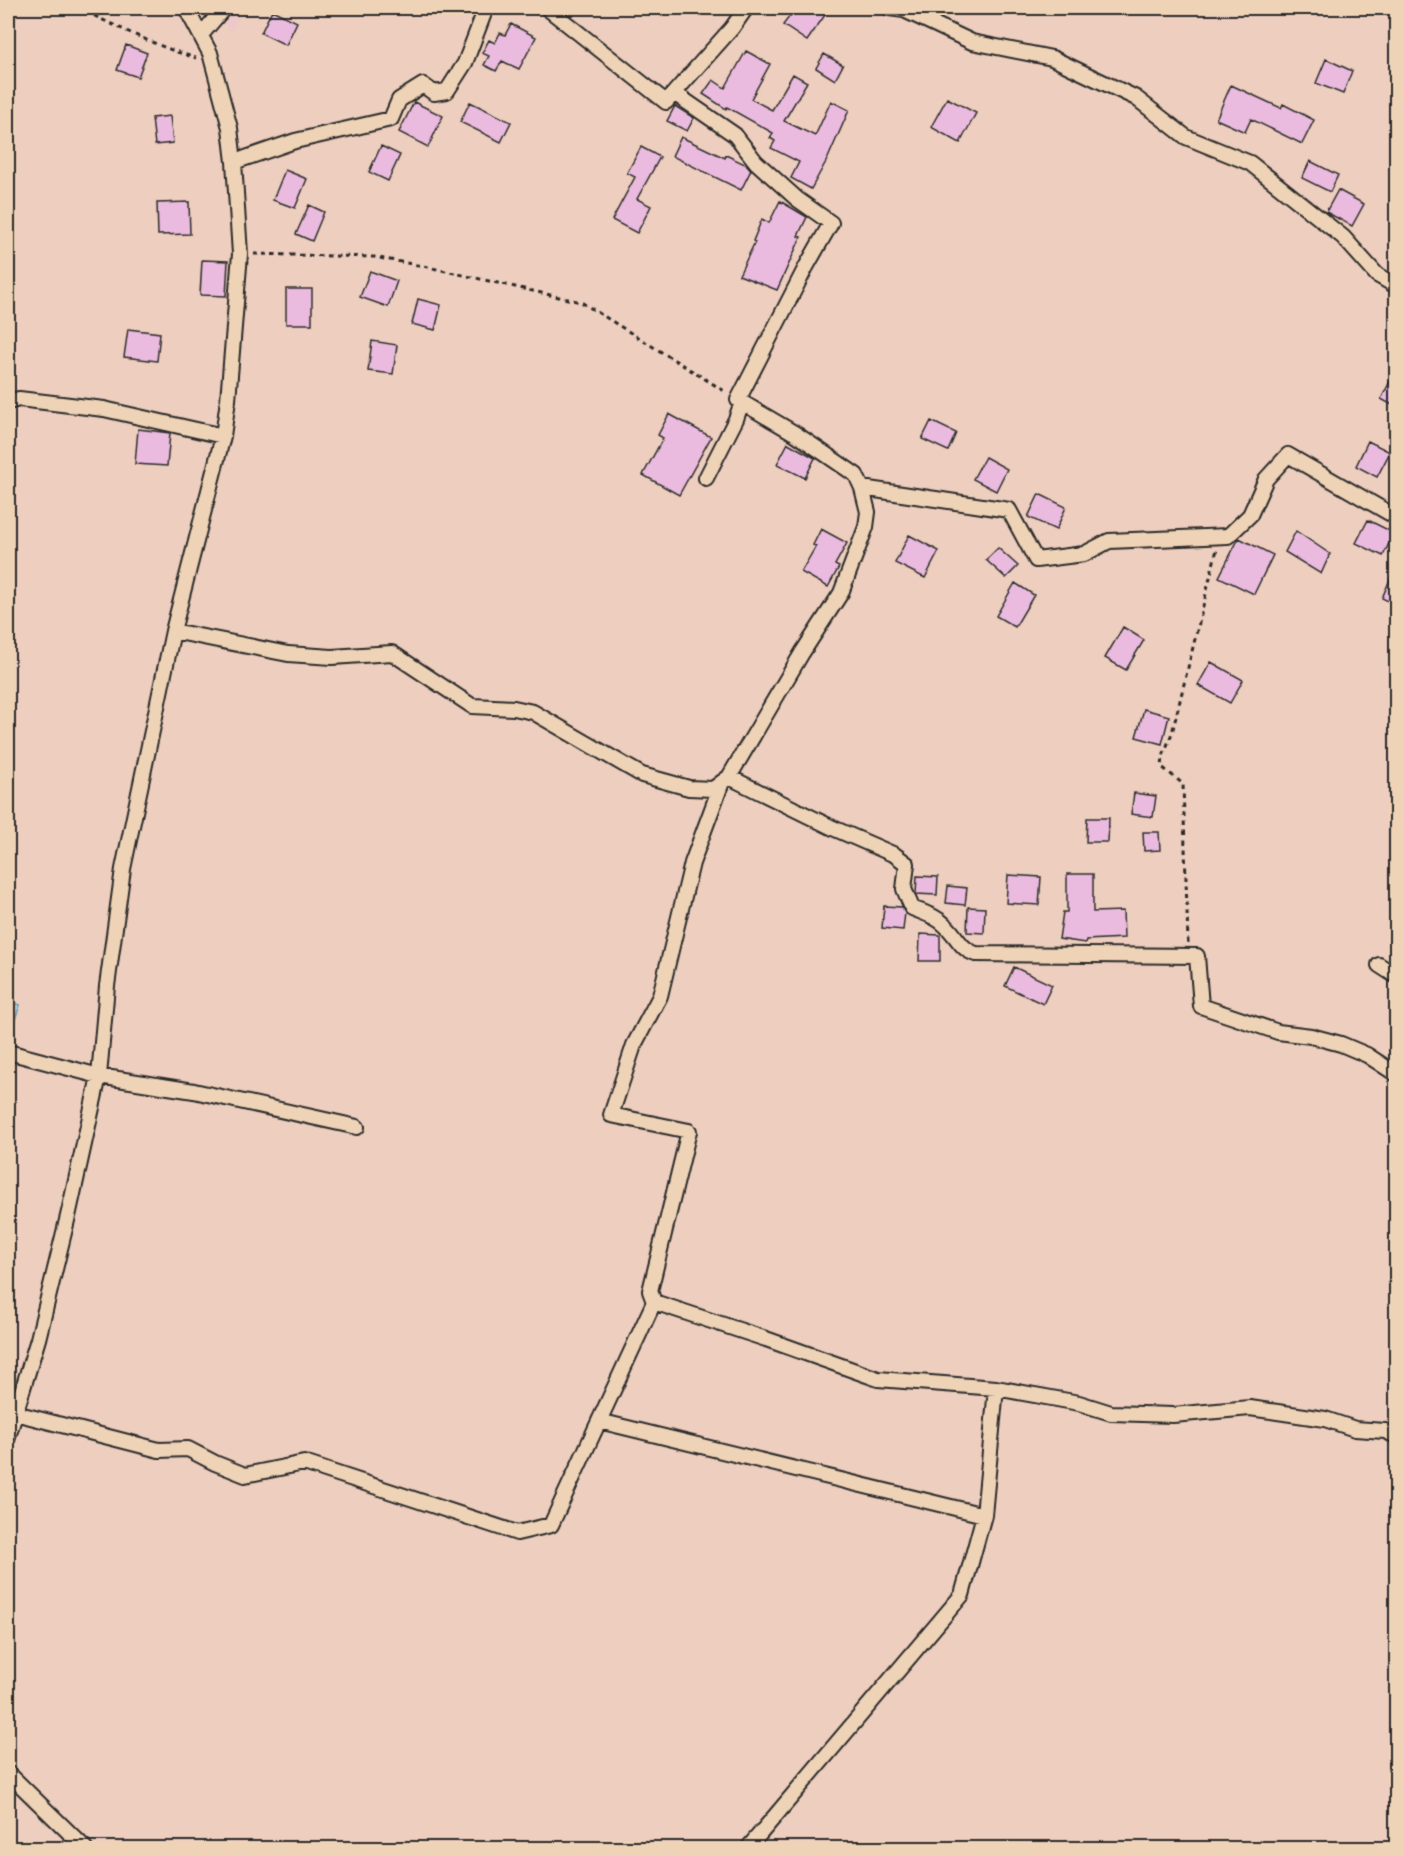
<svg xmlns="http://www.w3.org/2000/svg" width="1404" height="1856" font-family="'Shantell Sans',sans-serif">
  <rect width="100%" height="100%" fill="#eecebe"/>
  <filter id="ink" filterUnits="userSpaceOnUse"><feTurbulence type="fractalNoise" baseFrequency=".0167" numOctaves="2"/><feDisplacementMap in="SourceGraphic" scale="12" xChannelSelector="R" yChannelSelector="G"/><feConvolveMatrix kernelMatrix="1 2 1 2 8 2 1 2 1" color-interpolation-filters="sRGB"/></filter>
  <g filter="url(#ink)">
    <path fill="#edc8c8" d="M214,8H241L232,33L219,17Z"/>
    <path fill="#9ad7fb" stroke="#6e92a8" stroke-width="1.5" d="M8,1001L20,1005L8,1039Z"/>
    <path fill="#eabbde" stroke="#2b2b2b" stroke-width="1.5" d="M796,8H812L825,15L807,41L783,25Z
      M272,10L297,22L286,45L261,33Z
      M511,24L536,37L519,69L502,61L496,71L484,65L489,56L482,53L489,40L495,43L500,33L505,35Z
      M126,45L147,53L138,77L117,70Z
      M746,51L770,64L751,99L772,110L793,74L807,82L784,121L815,136L831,101L849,110L828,158L811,189L791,178L799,162L771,148L775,141L770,138L773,133L727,107L726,109L703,94L713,80L725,88Z
      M824,54L843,65L835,80L816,68Z
      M1326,59L1352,71L1343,94L1316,83Z
      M1231,85L1281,108L1283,104L1314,120L1302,144L1251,119L1245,132L1216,119Z
      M947,98L976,113L960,143L931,127Z
      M414,102L443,116L428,147L399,132Z
      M470,102L511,122L501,142L460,122Z
      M675,106L694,118L687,131L667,121Z
      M170,116L173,143L155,145L152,118Z
      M681,137L725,158L726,155L747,165L751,170L741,190L672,156Z
      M381,146L400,155L388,181L369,172Z
      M641,147L660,157L637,199L651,206L637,233L612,220L635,177L627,173Z
      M1310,161L1338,175L1330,192L1302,178Z
      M285,170L307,179L295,208L273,200Z
      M1338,190L1364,204L1352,226L1326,212Z
      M780,201L807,217L798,236L801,237L777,290L739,275L755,242L753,241L762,219L769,223Z
      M189,202L190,234L158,235L157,203Z
      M309,205L324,212L312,241L296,234Z
      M202,260L228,261L226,296L200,295Z
      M370,271L397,281L388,307L360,297Z
      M286,289H312V324H286Z
      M418,299L441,305L435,330L412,324Z
      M128,329L160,333L157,361L124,357Z
      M372,341L397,345L393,374L368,371Z
      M1396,370V407L1381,399Z
      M669,414L711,437L679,495L643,475L663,438L658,435Z
      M931,421L956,433L948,451L922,439Z
      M138,429L170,433L167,466L135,464Z
      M1368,441L1390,452L1377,477L1356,466Z
      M788,443L815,458L805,478L777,464Z
      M985,457L1007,469L996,491L973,479Z
      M1039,494L1066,507L1056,530L1028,517Z
      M1368,520L1394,533L1383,556L1356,543Z
      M821,529L847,543L835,565L839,567L828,587L801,572L816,546L813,545Z
      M1296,531L1330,554L1321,574L1285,552Z
      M909,535L939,551L925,578L895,563Z
      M1239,538L1273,555L1254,594L1219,577Z
      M998,548L1018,566L1006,578L986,560Z
      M1396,566V605L1382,598Z
      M1015,583L1034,595L1015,627L996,616Z
      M1123,627L1144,640L1126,670L1105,658Z
      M1211,662L1243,680L1230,703L1198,685Z
      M1144,709L1169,716L1162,744L1136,737Z
      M1134,793L1156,796L1153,817L1131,814Z
      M1087,818H1109L1108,842H1086Z
      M1143,832H1159L1160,850L1144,851Z
      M1067,874H1093V912L1123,911L1124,938L1086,940L1085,943L1059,939L1063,912H1067Z
      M1008,875L1041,877L1039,905L1006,903Z
      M917,876L938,877L937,895L916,894Z
      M948,886L967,888L965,905L946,903Z
      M884,906L902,907L905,913L903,930L882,928Z
      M968,907L985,908L984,933L967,932Z
      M920,934L940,935V961H919Z
      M1014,967L1052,985L1043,1004L1005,986Z"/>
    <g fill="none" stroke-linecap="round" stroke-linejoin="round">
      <g stroke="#2b2b2b" stroke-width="18">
        <path id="street" d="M547,8L666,102L732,28L746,8
          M889,8L904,10L972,42L1052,58L1136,98L1186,137L1250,163L1343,237L1377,275L1396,286
          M201,35L224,8
          M674,93L735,135L756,162L797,199L831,223L806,267L738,400L796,434L856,475L862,488
          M234,162L295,141L391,119L399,100L423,85L434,93L447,91L465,63L486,8
          M8,402L19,399L104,409L223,436
          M706,478L736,419L742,402
          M173,631L288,654L332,657L392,653L472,706L514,708L533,712L642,775L689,788L713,789L729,777L833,828L895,855L907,864L904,889L912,908C924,913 936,916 946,926C957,936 961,950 976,954L1197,956L1201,1006L1278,1032L1311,1036L1341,1044L1367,1055L1396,1074
          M729,777L802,653L841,593L866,527L868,512L862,488L1009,510L1036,560L1084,554L1109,541L1228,536L1250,515L1266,479L1288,455L1396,517
          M1379,965L1396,976
          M8,1052L99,1076L194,1091L357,1127
          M654,1302L650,1291L689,1131L611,1115L634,1045L660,996L692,863L722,782
          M15,1413L159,1450L188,1449L215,1463L245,1475L304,1463L517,1533L551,1525L654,1302L766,1339L878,1379L996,1388L1079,1403L1111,1413L1173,1415L1250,1408L1325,1419L1355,1429L1385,1431L1396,1436
          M599,1421L984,1515
          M8,1437L38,1339L69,1212L99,1076L107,986L123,869L173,631L223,436L228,400L240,254L234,162L230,128L210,53L186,8
          M8,1773L85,1848
          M748,1848L962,1595L984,1515L996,1388"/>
      </g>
      <path stroke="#2b2b2b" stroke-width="3" stroke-dasharray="4.5 4.5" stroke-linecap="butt" d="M78,8C116,26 155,46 196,58
        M254,254L374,257L428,267L581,302L726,392
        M1188,943L1183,784L1162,767L1163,756L1172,733L1217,549"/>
      <use href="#street" stroke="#efd3b6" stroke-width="14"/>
    </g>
  </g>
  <rect width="1404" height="1856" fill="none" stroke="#efd3b6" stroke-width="30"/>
  <rect x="15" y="15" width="1374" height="1826" fill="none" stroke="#2b2b2b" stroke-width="2" filter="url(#ink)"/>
</svg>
